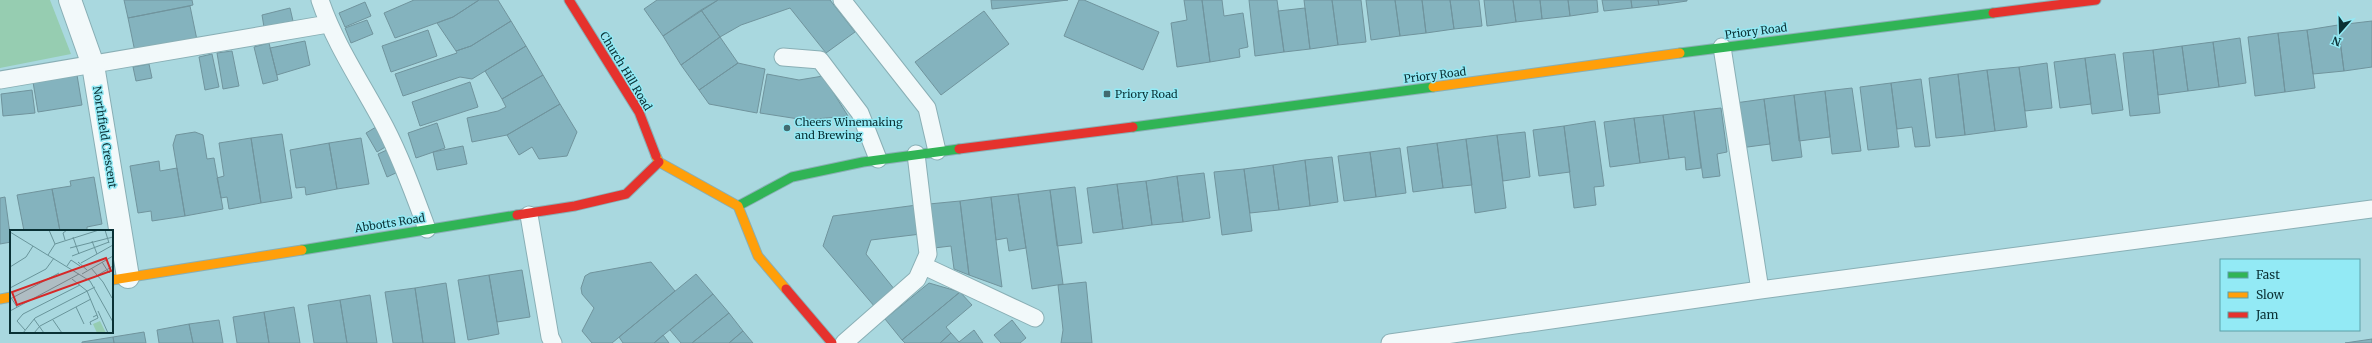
<svg xmlns="http://www.w3.org/2000/svg" width="2372" height="343" font-family="Merriweather,serif">
  <rect width="100%" height="100%" fill="#a9d8df"/>
  <path fill="#96cdb1" d="M0,0H50L71,54L0,68Z"/>
  <path fill="#84b3be" stroke="#70949d" d="M124,0H192L193,5L128,18Z
    M414,0H479L453,17L395,38L384,13Z
    M479,0H498L511,21L471,46L456,51L437,23L453,17Z
    M657,0H718L663,36L644,9Z
    M718,0H830L855,32L826,53L790,8L741,25L720,37L701,10Z
    M991,0H1068L992,9Z
    M1079,0H1084L1159,32L1143,70L1064,36Z
    M1184,0H1202L1210,62L1177,67L1171,23L1187,20Z
    M1202,0H1222L1224,16L1243,13L1248,47L1239,49L1240,57L1210,62Z
    M1249,0H1277L1284,52L1255,56Z
    M1304,0H1332L1338,45L1310,49Z
    M1332,0H1361L1366,42L1338,45Z
    M1366,0H1395L1400,36L1371,40Z
    M1395,0H1422L1426,33L1400,36Z
    M1422,0H1450L1454,29L1426,33Z
    M1450,0H1479L1482,26L1454,29Z
    M1484,0H1513L1516,22L1487,26Z
    M1513,0H1540L1542,19L1516,22Z
    M1540,0H1568L1570,16L1542,19Z
    M1568,0H1597L1598,12L1570,16Z
    M1602,0H1631L1632,8L1604,11Z
    M1631,0H1658L1659,5L1632,8Z
    M1658,0H1687V1L1659,5Z
    M365,2L371,16L345,27L339,13Z
    M190,6L197,40L135,52L128,18Z
    M290,8L293,21L264,27L262,15Z
    M1305,8L1310,49L1284,52L1278,11Z
    M701,10L720,37L681,65L663,36Z
    M984,11L1009,44L941,95L915,62Z
    M367,20L373,34L351,43L345,28Z
    M511,21L526,46L472,79L460,77L403,96L395,74L457,53L456,51L471,46Z
    M2372,21V67L2344,71L2338,25Z
    M2338,25L2344,71L2313,74L2307,30Z
    M428,30L437,56L391,72L382,46Z
    M2307,30L2315,88L2285,92L2278,33Z
    M2278,33L2285,92L2255,96L2248,37Z
    M720,37L738,63L699,90L681,65Z
    M2240,38L2246,83L2219,87L2213,42Z
    M305,41L310,65L277,75L270,48Z
    M2213,42L2219,87L2188,91L2182,46Z
    M269,43L278,80L263,84L254,47Z
    M526,46L543,75L502,99L485,71Z
    M2182,46L2188,91L2158,95L2153,50Z
    M2153,50L2160,113L2130,116L2123,53Z
    M232,51L239,86L223,89L217,53Z
    M212,54L219,87L205,90L199,57Z
    M2115,54L2123,110L2092,114L2085,58Z
    M2085,58L2091,104L2060,108L2054,62Z
    M738,63L765,69L757,113L709,104L699,90Z
    M2047,63L2052,108L2025,111L2019,67Z
    M149,64L152,78L136,81L133,67Z
    M2019,67L2027,127L1995,131L1987,70Z
    M1987,70L1995,131L1965,135L1958,74Z
    M767,74L799,80L823,76L848,116L805,120L760,113Z
    M1958,74L1965,135L1936,138L1929,78Z
    M77,75L82,105L38,112L33,82Z
    M543,75L560,104L507,135L472,142L467,118L498,111L506,107L502,99Z
    M1921,79L1930,146L1915,147L1912,127L1897,129L1891,83Z
    M470,82L478,107L420,126L412,102Z
    M1891,83L1899,147L1868,150L1860,87Z
    M1852,88L1861,151L1832,154L1825,91Z
    M32,90L35,113L3,116L1,94Z
    M1825,91L1830,137L1799,141L1794,95Z
    M1794,95L1802,157L1772,161L1764,99Z
    M1764,99L1770,144L1740,148L1735,103Z
    M560,104L577,132L567,156L539,159L532,147L519,155L507,135Z
    M1721,108L1727,152L1717,154L1720,176L1703,178L1694,111Z
    M1694,111L1701,168L1686,170L1685,157L1669,159L1663,115Z
    M1663,115L1669,159L1640,163L1634,118Z
    M1634,118L1640,163L1610,167L1604,122Z
    M1595,121L1604,186L1594,187L1596,205L1574,208L1564,126Z
    M437,123L445,148L416,158L408,133Z
    M1564,126L1570,172L1539,176L1533,130Z
    M376,127L387,146L377,152L366,133Z
    M195,132L203,135L207,159L214,158L223,209L185,216L173,145L176,135Z
    M1525,132L1530,177L1503,181L1497,135Z
    M282,134L292,198L261,203L251,138Z
    M1497,135L1506,208L1475,213L1466,139Z
    M251,138L261,203L229,209L227,197L221,198L217,178L224,176L219,143Z
    M361,138L369,184L337,189L329,143Z
    M1466,139L1472,185L1443,188L1437,143Z
    M329,143L337,189L306,195L305,187L296,188L290,150Z
    M1437,143L1443,188L1413,192L1407,147Z
    M463,146L467,164L437,170L433,152Z
    M1400,148L1406,193L1376,197L1370,152Z
    M389,149L398,172L387,177L378,154Z
    M1370,152L1376,197L1344,201L1338,156Z
    M1332,157L1338,202L1310,206L1305,160Z
    M1305,160L1310,206L1279,210L1273,165Z
    M159,161L160,171L177,168L185,216L152,221L151,211L138,213L130,166Z
    M1273,165L1279,210L1250,213L1244,169Z
    M1244,169L1252,231L1222,235L1214,172Z
    M1204,173L1210,218L1183,222L1177,176Z
    M1177,176L1183,222L1152,225L1146,181Z
    M94,177L102,224L87,227V231H60L52,189L71,186L70,181Z
    M1146,181L1152,225L1123,229L1117,184Z
    M1117,184L1123,229L1093,233L1087,188Z
    M1075,187L1082,243L1057,246L1050,190Z
    M52,189L60,231H24L17,195Z
    M1050,190L1063,284L1032,289L1018,194Z
    M1018,194L1026,248L1009,251L1007,238L996,240L991,197Z
    M5,197L11,242L0,244V198Z
    M991,197L996,240L1002,287L969,275L960,201Z
    M960,201L969,275L954,269L951,246L934,248L929,204Z
    M917,205L921,234L871,240L866,254L895,290L875,307L823,246L833,216Z
    M651,262L675,291L612,343H592L582,331L594,308L582,294L581,288L585,276L590,273Z
    M522,270L530,317L497,322L489,275Z
    M696,274L713,294L654,343H623L619,337Z
    M489,275L499,334L468,340L458,280Z
    M1086,282L1092,343H1061L1063,330L1058,285Z
    M446,283L455,343H423L415,288Z
    M929,283L960,292L902,340L885,319Z
    M415,288L423,343H393L385,292Z
    M960,292L972,305L946,327L951,333L940,343H905L902,340Z
    M713,294L729,313L692,343H681L670,330Z
    M370,295L377,343H347L340,300Z
    M340,300L347,343H314L308,305Z
    M294,307L300,343H269L264,312Z
    M264,312L269,343H237L233,317Z
    M729,313L743,331L729,343H692Z
    M219,320L223,343H193L189,324Z
    M1012,320L1026,338L1020,343H1001L994,335Z
    M189,324L193,343H159L157,330Z
    M974,330L983,343H940L951,333L959,342Z
    M743,331L753,343H729Z
    M144,332L146,343H114L113,337Z
    M663,335L669,343H654Z
    M113,337L114,343H82V342Z
    M2372,339V343H2345Z"/>
  <g fill="none" stroke-linecap="round" stroke-linejoin="round">
    <g stroke="#89afb5" stroke-width="19">
      <path id="lane" d="M320,0C335,45 363,85 385,127C402,160 414,194 427,229
        M842,0L927,108L937,151
        M1722,47L1760,290
        M783,57L820,60L860,113L878,159
        M0,80L328,24
        M529,215L550,337L553,343
        M924,266L1035,318
        M844,343L917,279L928,254L916,154
        M1390,343L1760,290L2372,209"/>
    </g>
    <g stroke="#89afb5" stroke-width="24">
      <path id="street" d="M70,0L93,65L128,277"/>
    </g>
    <g stroke="#89afb5" stroke-width="11">
      <path id="fast" d="M1680,53L1993,13
        M1133,127L1433,87
        M738,206L792,177L863,162L959,149
        M302,250L517,215"/>
    </g>
    <g stroke="#89afb5" stroke-width="11">
      <path id="slow" d="M1433,87L1680,53
        M656,156L659,162L738,206L758,256L786,289
        M112,280L302,250
        M0,299L11,297"/>
    </g>
    <g stroke="#89afb5" stroke-width="11">
      <path id="jam" d="M569,0L639,112L656,156
        M1993,13L2096,0
        M959,149L1133,127
        M517,215L575,206L626,194L659,162
        M786,289L832,343"/>
    </g>
    <use href="#lane" stroke="#f2f9fa" stroke-width="17"/>
    <use href="#street" stroke="#f2f9fa" stroke-width="22"/>
    <use href="#fast" stroke="#30b455" stroke-width="9"/>
    <use href="#slow" stroke="#ff9f0a" stroke-width="9"/>
    <use href="#jam" stroke="#e5322d" stroke-width="9"/>
  </g>
  <g fill="#426b70" stroke="#93eaf5" stroke-width="1.5">
    <rect x="1103" y="90" width="8" height="8" rx="2"/>
    <circle cx="787" cy="128" r="4"/>
  </g>
  <g text-anchor="middle" dominant-baseline="central" stroke-width="3" stroke-linejoin="round" paint-order="stroke">
    <g font-size="11" fill="#0a3135" stroke="#93eaf5">
      <text transform="translate(1756 31) rotate(-7)">Priory Road</text>
      <text transform="translate(626 71) rotate(59)">Church Hill Road</text>
      <text transform="translate(1435 75) rotate(-7)">Priory Road</text>
      <text transform="translate(105 137) rotate(81)">Northfield Crescent</text>
      <text transform="translate(390 223) rotate(-9)">Abbotts Road</text>
    </g>
    <g font-size="11" fill="#0a3135" stroke="#93eaf5" text-anchor="start">
      <text x="1115" y="94">Priory Road</text>
      <text x="795" y="122">Cheers Winemaking<tspan x="795" dy="13">and Brewing</tspan></text>
    </g>
  </g>
  <g transform="translate(10 230)">
    <rect width="103" height="103" fill="#a9d8df"/>
    <path d="M90,91L96,103H87L83,94Z" fill="#96cdb1"/>
    <path fill="none" stroke="#69959b" stroke-width="1" d="M39,0L45,14M95,0L99,13M0,2L80,51L103,92M63,7L69,24M55,10L53,3L57,0M82,11L87,24M60,18L103,7M38,25L45,14L89,0M62,26L99,12M68,32L77,40M92,32L99,43L103,39M71,33L103,15M57,36L61,30L70,36M0,37L16,27L23,16M81,38L93,52L102,68M72,44L103,26M88,45L103,36M62,49L77,61M0,58L36,39L44,28M77,61L87,85L83,87M0,66L7,77M2,68L49,43M66,77L74,94M0,81L69,44M88,81L98,103M24,89L34,103M43,90L52,103M81,95L80,92L88,88L87,85M15,100L7,91L13,84L70,55M13,103L25,88L85,57M24,103L30,96L81,69"/>
    <path fill="#d62828" fill-opacity="0.15" stroke="#d62828" stroke-width="2" d="M96,28L101,41L7,75L2,62Z"/>
    <rect width="103" height="103" fill="none" stroke="#0a3135" stroke-width="2"/>
  </g>
  <rect x="2220" y="259" width="140" height="72" fill="#93eaf5" stroke="#5ca0a8"/>
  <rect x="2228" y="272" width="20" height="6" fill="#30b455" stroke="#5ca0a8"/>
  <text x="2256" y="279" font-size="12" fill="#0a3135">Fast</text>
  <rect x="2228" y="292" width="20" height="6" fill="#ff9f0a" stroke="#5ca0a8"/>
  <text x="2256" y="299" font-size="12" fill="#0a3135">Slow</text>
  <rect x="2228" y="312" width="20" height="6" fill="#e5322d" stroke="#5ca0a8"/>
  <text x="2256" y="319" font-size="12" fill="#0a3135">Jam</text>
  <g transform="translate(2340 32) rotate(200)" stroke="#93eaf5" stroke-width="3" paint-order="stroke">
  <path d="M0-3L7 15L0 10L-7 15Z" fill="#0a3135"/>
  <text y="-6" font-size="11" font-weight="bold" text-anchor="middle" fill="#0a3135">N</text>
  </g>
</svg>
